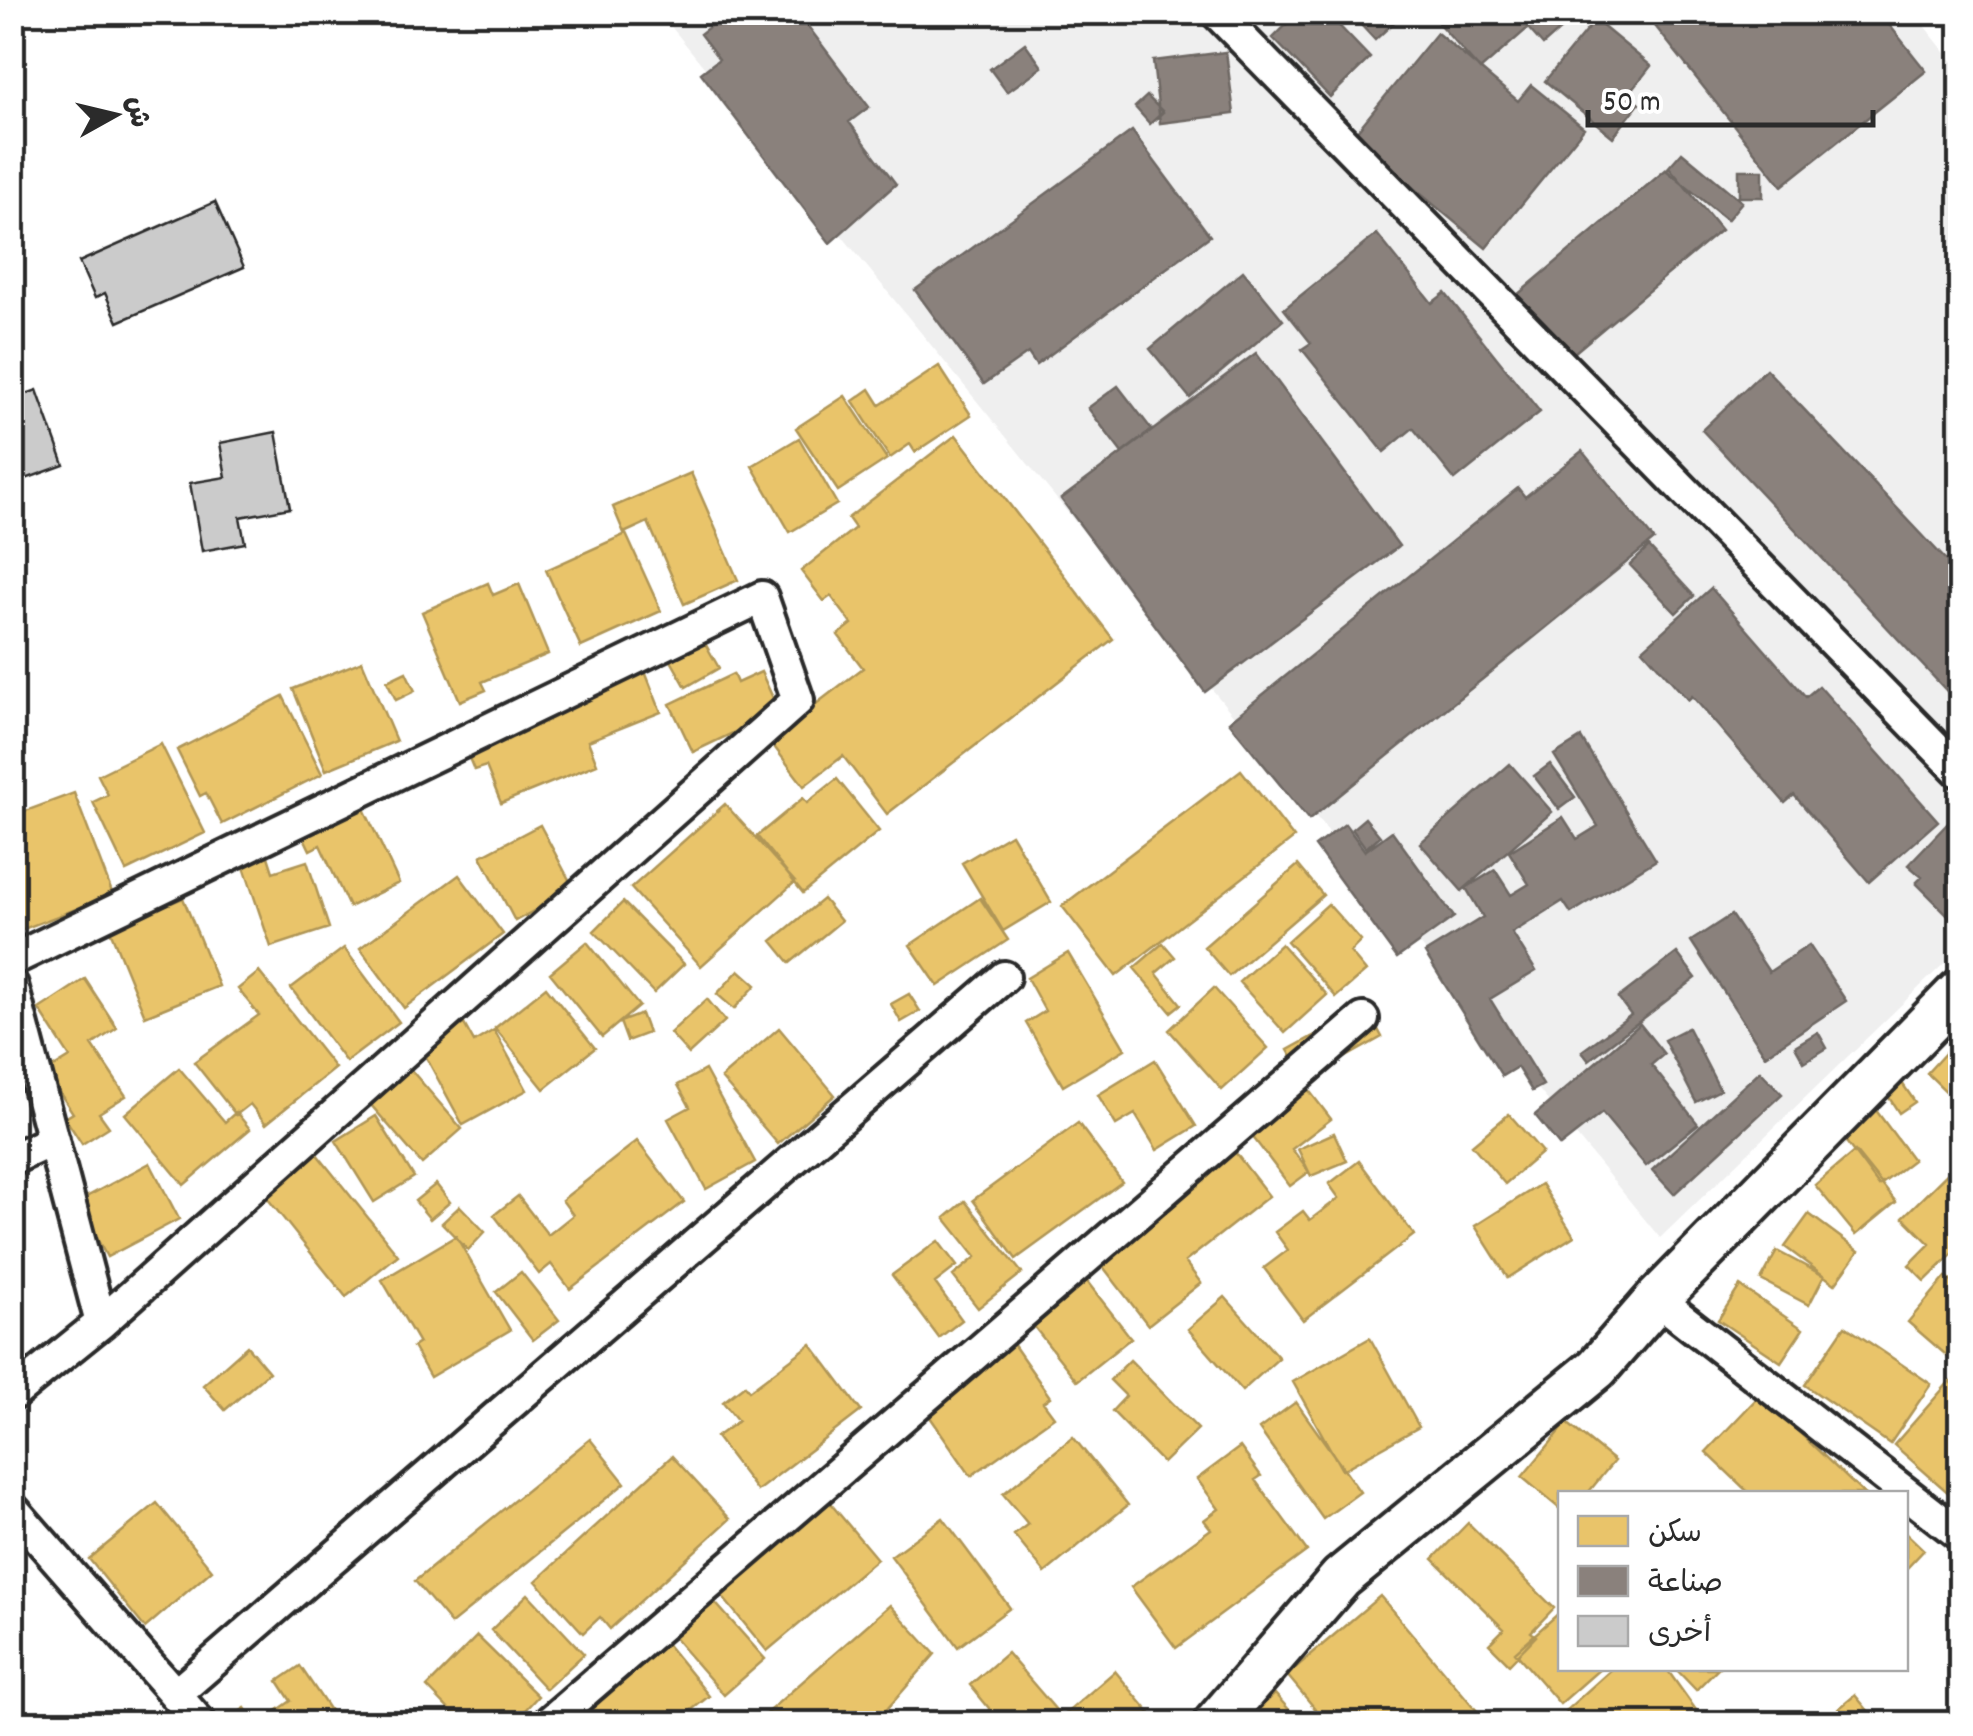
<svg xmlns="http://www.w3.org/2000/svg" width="1973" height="1736" font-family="Dekko,'Playpen Sans Arabic',sans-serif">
  <rect width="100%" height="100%" fill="#fff"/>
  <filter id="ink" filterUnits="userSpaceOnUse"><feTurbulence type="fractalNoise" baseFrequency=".01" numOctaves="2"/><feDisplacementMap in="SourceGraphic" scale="20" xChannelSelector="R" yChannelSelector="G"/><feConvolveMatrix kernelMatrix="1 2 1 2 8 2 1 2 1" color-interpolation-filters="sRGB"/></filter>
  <g filter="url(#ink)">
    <path fill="#efefef" d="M660,13H1914L1960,71V948L1660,1238Z"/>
    <path fill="#e9c46a" stroke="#b09657" stroke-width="2.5" d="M939,366L971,415L915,452L910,444L890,458L853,401L870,389L880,405Z
      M845,396L887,459L838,491L796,428Z
      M956,435L1113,639L887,814L843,756L804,786L769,740L863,668L838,635L852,624L831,596L824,601L801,571L855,528L848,518Z
      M799,438L837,504L790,532L752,466Z
      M691,473L738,580L684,604L648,522L624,533L613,507Z
      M626,534L661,611L581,647L546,570Z
      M488,583L493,595L519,584L548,654L482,682L486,690L460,701L422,612Z
      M702,638L719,668L686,687L669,657Z
      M362,661L396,741L326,770L293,689Z
      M644,669L661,712L588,741L597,764L501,803L486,766L474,770L462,741Z
      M406,672L415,691L396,700L387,681Z
      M761,672L779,711L693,752L670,704L733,674L737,683Z
      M283,696L322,774L222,824L206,793L200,796L177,750Z
      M161,744L205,833L126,871L93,802L108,795L98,775Z
      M1241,770L1294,838L1116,976L1062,906Z
      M837,779L879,831L803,893L757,836L803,798L807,803Z
      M74,793L113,895L21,930L12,907V816Z
      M359,798L399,883L349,907L320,845L310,850L299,827Z
      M725,804L795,882L701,966L631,888Z
      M540,825L574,889L515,921L481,856Z
      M1011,834L1051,902L1003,931L962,863Z
      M263,841L273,872L307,861L329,928L271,947L238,849Z
      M1298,865L1323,895L1229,976L1204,947Z
      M459,875L503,934L404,1008L360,948Z
      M183,898L219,986L145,1016L109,928Z
      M980,898L1008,940L938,986L910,945Z
      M823,899L841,921L790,963L772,941Z
      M623,902L684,964L654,993L594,931Z
      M1328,904L1361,941L1350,952L1366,971L1336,997L1287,941Z
      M587,942L639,1006L602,1037L550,973Z
      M1163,943L1175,957L1156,973L1181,1004L1171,1012L1134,968Z
      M1281,944L1327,995L1285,1033L1239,982Z
      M344,948L399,1022L346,1062L291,988Z
      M1068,953L1125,1049L1063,1086L1026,1023L1045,1011L1027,978Z
      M739,970L756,985L734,1009L717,994Z
      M259,972L335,1068L266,1124L250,1104L236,1115L194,1062L259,1015L238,989Z
      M85,979L117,1028L92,1045L126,1096L99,1113L109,1127L82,1144L65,1118L73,1113L46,1072L70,1057L39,1009Z
      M546,987L595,1048L544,1089L495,1028Z
      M1214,988L1268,1048L1222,1090L1169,1030Z
      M909,994L920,1011L901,1022L891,1004Z
      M707,999L725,1021L689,1054L670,1033Z
      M1366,1007L1382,1037L1305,1080L1288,1050Z
      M641,1014L648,1033L627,1041L620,1022Z
      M464,1024L474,1042L494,1030L527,1090L463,1125L421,1048Z
      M779,1028L835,1095L778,1144L721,1078Z
      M1960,1037V1105L1927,1073Z
      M1155,1060L1196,1126L1157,1150L1135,1114L1116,1125L1098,1095Z
      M405,1063L462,1129L422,1164L365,1098Z
      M179,1068L225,1122L236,1112L250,1129L184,1185L125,1114Z
      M705,1070L755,1162L706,1189L668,1119L690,1107L678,1085Z
      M1902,1083L1915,1102L1899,1113L1886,1093Z
      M1304,1084L1331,1119L1292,1149L1309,1172L1290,1186L1246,1128Z
      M1875,1109L1913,1160L1879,1186L1841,1135Z
      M1509,1114L1542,1152L1505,1184L1472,1145Z
      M376,1116L414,1177L374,1202L336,1141Z
      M1078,1123L1122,1182L1016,1259L973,1200Z
      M1334,1133L1347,1161L1311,1176L1298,1149Z
      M637,1141L684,1202L570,1289L551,1264L539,1274L494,1215L518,1196L548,1235L573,1215L562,1200Z
      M1231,1147L1269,1196L1185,1262L1201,1283L1148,1325L1094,1255Z
      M312,1148L398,1255L346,1297L260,1189Z
      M1855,1151L1896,1202L1856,1235L1815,1185Z
      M1359,1161L1414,1235L1303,1320L1264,1268L1288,1250L1275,1232L1303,1211L1310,1220L1339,1198L1329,1184Z
      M1960,1161V1247L1925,1281L1909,1265L1930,1244L1903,1217Z
      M150,1163L179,1219L107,1257L77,1202Z
      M436,1184L450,1202L430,1219L415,1201Z
      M1541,1184L1574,1236L1508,1278L1475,1226Z
      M965,1201L1022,1273L978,1308L953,1276L976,1257L945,1218Z
      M460,1206L485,1232L468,1250L442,1223Z
      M1809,1214L1859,1251L1835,1284L1785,1247Z
      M456,1236L510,1330L430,1377L413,1347L419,1343L382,1280Z
      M938,1241L957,1266L935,1283L962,1320L939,1338L892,1275Z
      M1777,1251L1824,1276L1809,1305L1761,1280Z
      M521,1272L559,1320L533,1340L496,1292Z
      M1082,1275L1131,1338L1077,1381L1028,1319Z
      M1946,1277L1960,1289V1367L1908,1322Z
      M1740,1286L1803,1329L1781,1362L1718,1320Z
      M1225,1297L1279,1358L1242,1391L1188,1329Z
      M1845,1326L1931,1384L1890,1444L1805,1385Z
      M1370,1338L1419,1427L1342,1470L1293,1382Z
      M1011,1341L1050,1397L1043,1402L1054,1417L971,1476L921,1404Z
      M811,1344L861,1411L757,1491L716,1437L738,1421L723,1402L745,1385L749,1391Z
      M247,1346L269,1372L225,1410L203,1385Z
      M1130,1360L1198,1429L1163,1463L1112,1411L1126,1396L1110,1380Z
      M1950,1381L1960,1390V1503L1894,1445Z
      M1760,1395L1864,1494H1750L1706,1452Z
      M1296,1402L1360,1492L1323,1519L1259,1429Z
      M1567,1423L1614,1461L1587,1494H1560V1509L1522,1477Z
      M1073,1437L1128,1505L1045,1573L1014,1535L1028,1524L1003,1494Z
      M590,1439L625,1483L451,1624L415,1581Z
      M1240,1447L1261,1476L1255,1480L1307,1551L1176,1648L1131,1587L1211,1529L1204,1520L1219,1509L1197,1479Z
      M672,1456L730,1519L610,1629L600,1617L583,1633L536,1581Z
      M825,1497L877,1559L767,1651L711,1583Z
      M157,1503L212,1570L145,1628L89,1559Z
      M943,1518L1010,1608L958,1647L891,1556Z
      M1468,1523L1554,1608L1531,1632L1536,1636L1509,1664L1489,1644L1504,1629L1433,1559Z
      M1906,1533L1924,1550L1906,1569Z
      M528,1594L584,1654L546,1689L491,1630Z
      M1380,1596L1488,1724H1328L1287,1675Z
      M711,1598L765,1659L724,1695L670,1633Z
      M890,1605L935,1654L874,1724H754Z
      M1560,1612V1668H1601L1560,1704L1515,1652Z
      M477,1636L538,1696L512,1724H463L427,1687Z
      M665,1642L709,1696L674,1724H579L573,1717Z
      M1007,1653L1062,1717L1115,1671L1159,1724H1002L970,1685Z
      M300,1666L339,1724H258L291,1701L278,1681Z
      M1613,1668H1666L1706,1724H1576L1565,1711Z
      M1675,1668H1718L1696,1690Z
      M1275,1694L1302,1724H1242Z
      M1855,1695L1879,1724H1827L1824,1721Z
      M245,1708L255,1724H222Z"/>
    <path fill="#8a817c" stroke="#6e6764" stroke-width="2.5" d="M728,12H797L869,107L849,122L896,184L830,243L701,73L719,59L700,34Z
      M1299,12H1326L1370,58L1330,97L1273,38Z
      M1349,12H1405L1375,40Z
      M1438,12H1580L1543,45L1528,28L1480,70L1433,17Z
      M1644,12H1879L1926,71L1782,186Z
      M1595,20L1651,66L1628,95L1639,104L1613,137L1545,81Z
      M1437,33L1518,101L1531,85L1584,128L1486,248L1352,137Z
      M1025,43L1042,67L1007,92L990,69Z
      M1226,52L1234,114L1160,123L1153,61Z
      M1147,96L1163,112L1150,124L1135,107Z
      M1132,131L1210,236L1036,365L1028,353L984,384L915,290Z
      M1682,152L1742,202L1727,220L1666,170Z
      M1669,167L1721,230L1568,358L1516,296Z
      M1739,170H1763V197H1739Z
      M1377,234L1432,303L1445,293L1540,412L1455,480L1413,428L1384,452L1302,349L1311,343L1284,309Z
      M1243,271L1283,320L1190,398L1150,349Z
      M1256,353L1399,546L1205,692L1061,499Z
      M1766,369L1960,575V705L1702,430Z
      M1118,386L1152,430L1122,453L1088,408Z
      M1582,451L1654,540L1309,820L1229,722L1518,488L1525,497Z
      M1649,547L1694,596L1676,613L1630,565Z
      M1711,588L1806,697L1819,686L1938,821L1869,882L1794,795L1785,803L1692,696L1688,700L1643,649Z
      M1581,738L1656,860L1571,913L1563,901L1512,933L1536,971L1490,999L1543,1085L1532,1091L1517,1067L1502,1076L1425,953L1483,917L1466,888L1495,870L1511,895L1529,884L1509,852L1563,817L1577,839L1598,826L1554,755Z
      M1510,764L1552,812L1462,891L1420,843Z
      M1550,764L1575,797L1559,809L1534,776Z
      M1365,818L1380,836L1366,848L1352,829Z
      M1949,822L1960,834V916L1955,922L1916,883L1922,877L1908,865Z
      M1345,824L1365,851L1392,831L1454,917L1397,958L1315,846Z
      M1731,915L1769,972L1809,945L1846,1001L1765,1055L1691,941Z
      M1677,953L1696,978L1589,1060L1582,1051L1631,1015L1618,998Z
      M1640,1024L1664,1054L1651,1065L1698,1124L1646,1166L1602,1113L1560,1146L1535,1115Z
      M1688,1028L1720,1090L1696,1102L1664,1040Z
      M1818,1032L1827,1048L1804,1062L1795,1046Z
      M1760,1071L1782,1094L1674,1194L1652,1170Z"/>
    <path fill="#cbcbcb" stroke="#2b2b2b" stroke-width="2.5" d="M215,202L244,267L118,322L105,293L95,298L79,262Z
      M37,390L64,465L12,484V399Z
      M276,432L290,508L240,517L245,543L202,551L190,483L226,477L220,443Z"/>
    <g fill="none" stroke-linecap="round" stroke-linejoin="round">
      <g stroke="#2b2b2b" stroke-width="38">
        <path id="street" d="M1216,12L1960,772
          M12,960L762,597L798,700L101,1323L12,1395
          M12,985L101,1323
          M12,1159L53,1140
          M1657,1299L1960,1535
          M12,1508L201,1724
          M176,1694L1004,977
          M547,1724L1363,1019"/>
      </g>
      <g stroke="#2b2b2b" stroke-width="50">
        <path id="secondary" d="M1215,1724L1341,1578L1597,1368L1657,1299L1960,991"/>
      </g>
      <use href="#street" stroke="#fff" stroke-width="30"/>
      <use href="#secondary" stroke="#fff" stroke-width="42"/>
    </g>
  </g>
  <rect width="1973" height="1736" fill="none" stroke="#fff" stroke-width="50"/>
  <rect x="25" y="25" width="1923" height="1686" fill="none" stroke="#2b2b2b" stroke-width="4" filter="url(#ink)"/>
  <rect x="1558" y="1491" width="350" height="180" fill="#ffffff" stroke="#aaaaaa" stroke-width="2.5"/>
  <rect x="1578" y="1516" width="50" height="30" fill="#e9c46a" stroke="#aaaaaa" stroke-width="2.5"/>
  <text x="1648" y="1541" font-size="30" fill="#2b2b2b">سكن</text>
  <rect x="1578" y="1566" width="50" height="30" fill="#8a817c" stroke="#aaaaaa" stroke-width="2.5"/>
  <text x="1648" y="1591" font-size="30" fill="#2b2b2b">صناعة</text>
  <rect x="1578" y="1616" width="50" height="30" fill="#cbcbcb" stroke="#aaaaaa" stroke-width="2.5"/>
  <text x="1648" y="1641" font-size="30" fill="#2b2b2b">أخرى</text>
  <g transform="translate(115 115) rotate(82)" stroke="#ffffff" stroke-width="8" paint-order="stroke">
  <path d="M0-8L18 38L0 25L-18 38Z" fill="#2b2b2b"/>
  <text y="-15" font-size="28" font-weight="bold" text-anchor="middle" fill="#2b2b2b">ش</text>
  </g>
  <path d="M1588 110v15h285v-15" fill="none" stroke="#2b2b2b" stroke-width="5"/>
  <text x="1603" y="110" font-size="30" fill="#2b2b2b" stroke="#ffffff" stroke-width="8" paint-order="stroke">50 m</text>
</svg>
